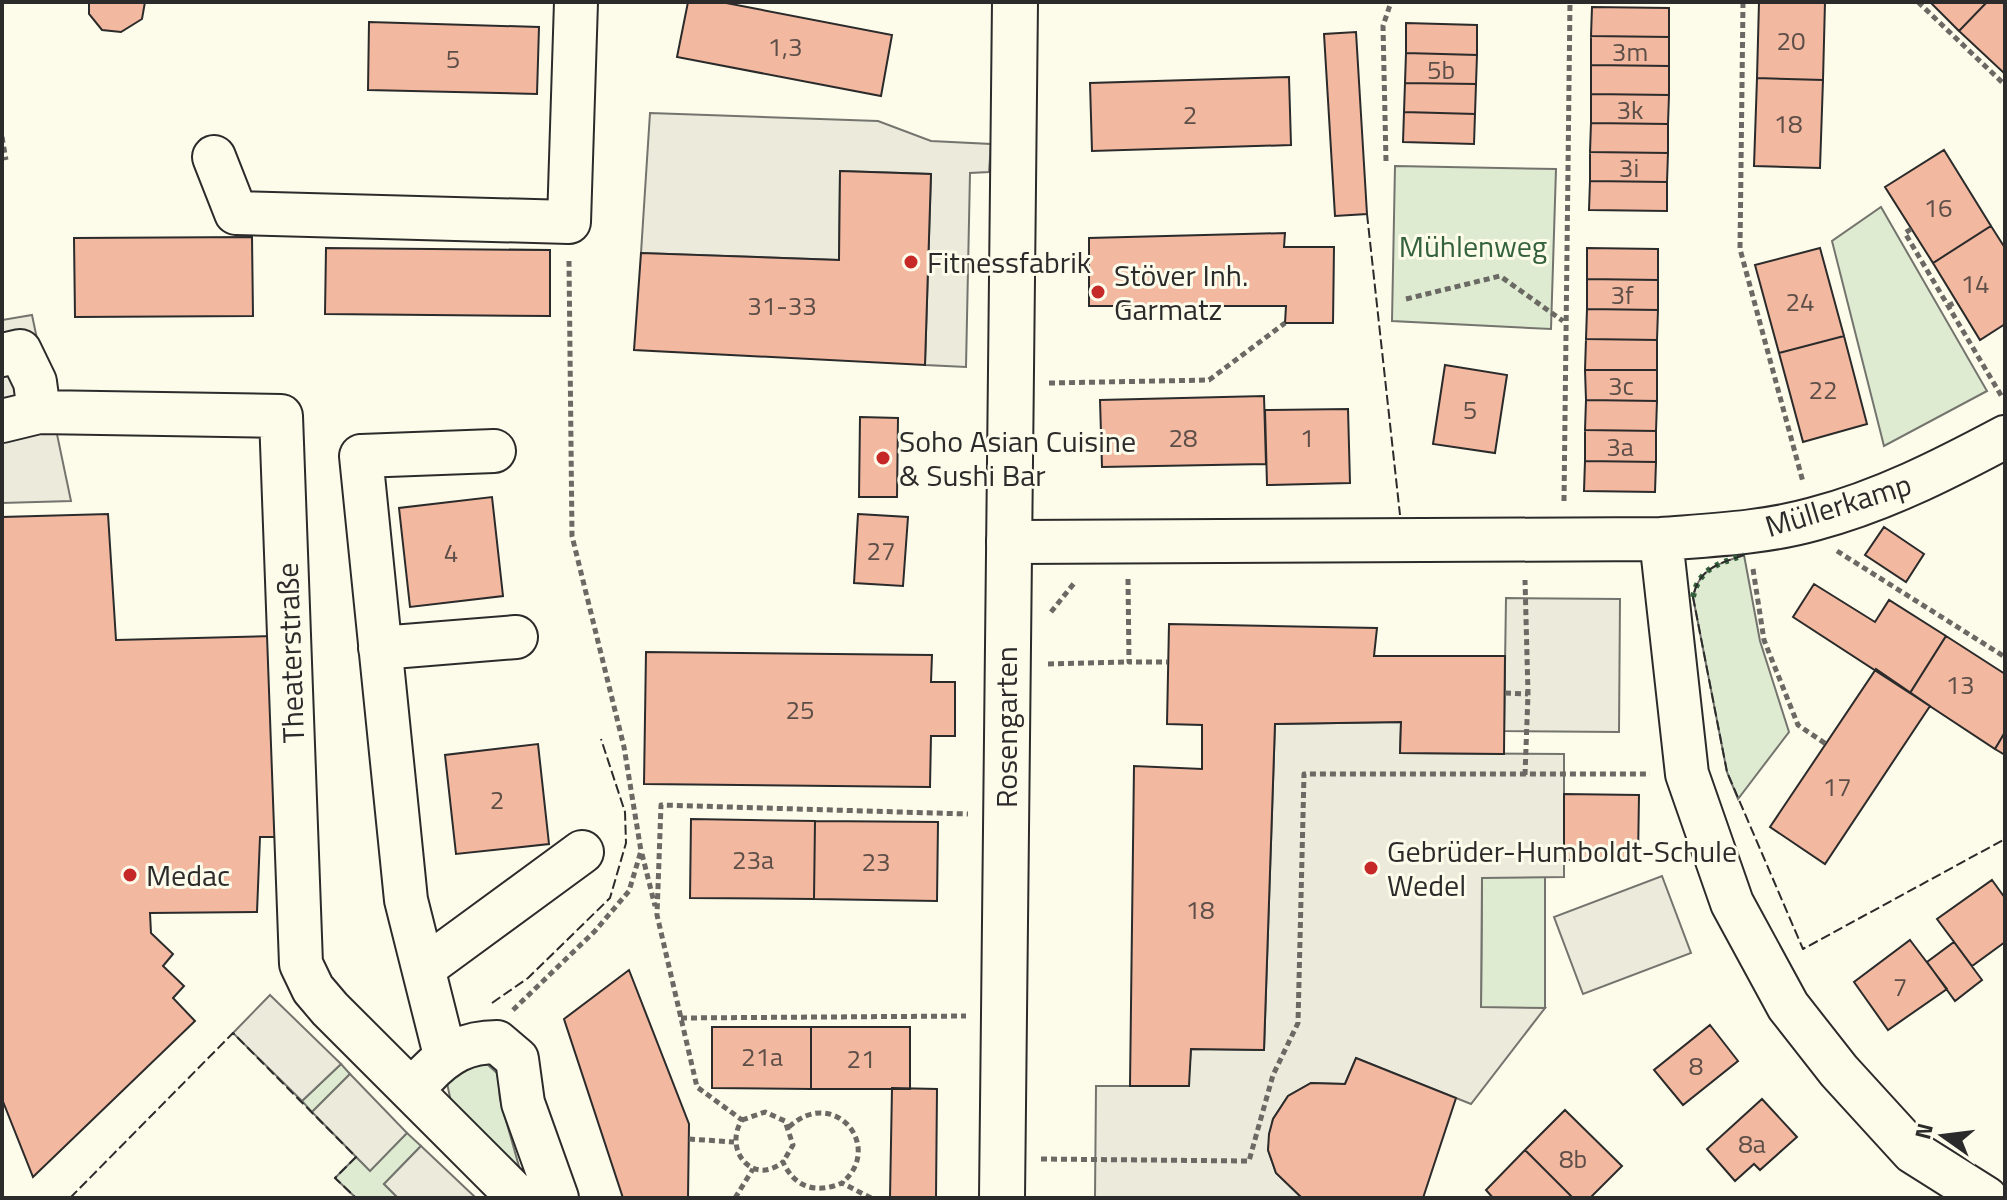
<svg xmlns="http://www.w3.org/2000/svg" width="2007" height="1200" font-family="'Titillium Web',sans-serif">
  <rect width="100%" height="100%" fill="#fdfbea"/>
  <path fill="#deebd1" stroke="#74746e" stroke-width="2" d="M1395,166L1556,169L1551,329L1392,321Z
    M1881,207L1987,391L1884,446L1832,241Z
    M1744,555L1760,641L1789,732L1738,799L1727,772L1693,597C1699,568 1718,564 1744,555Z
    M1482,877H1545V1008H1481Z
    M341,1064L350,1074L312,1112L302,1101Z
    M463,1065H488L498,1074L500,1099L520,1170L451,1102L447,1083Z
    M407,1133L421,1146L384,1184L398,1198H356L335,1178L356,1157L370,1170Z"/>
  <path fill="#eceadb" stroke="#74746e" stroke-width="2" d="M650,113L878,121L931,141L991,144L989,172L970,173L966,367L925,365L931,174L840,171L839,260L641,253Z
    M32,315L71,501L2,503V320Z
    M1506,598L1620,599L1619,732L1504,731Z
    M1401,722L1400,753L1564,754V877L1482,878L1481,1007L1545,1008L1471,1104L1356,1058L1345,1084L1311,1083L1288,1096L1273,1119L1268,1150L1276,1173L1302,1198H1095L1096,1086H1188L1191,1049L1264,1050L1275,724Z
    M1662,876L1691,953L1583,994L1554,917Z
    M270,995L341,1064L302,1101L233,1033Z
    M350,1074L407,1133L370,1171L312,1112Z
    M421,1146L476,1198H398L384,1184Z"/>
  <path fill="#f2b8a0" stroke="#2b2b2b" stroke-width="2" d="M89,2H145L142,19L121,32L102,30L89,14Z
    M688,2H721L892,35L881,96L677,57Z
    M1759,2H1825L1823,80L1757,78Z
    M1930,2H1987L1959,31Z
    M1987,2H2005V74L1959,31Z
    M1592,7L1669,8V37L1591,36Z
    M369,22L539,27L537,94L368,90Z
    M1406,23L1477,25V55L1406,53Z
    M1356,32L1367,214L1335,216L1324,34Z
    M1591,36L1669,37V66L1591,65Z
    M1406,53L1477,55L1476,84L1405,83Z
    M1591,65L1669,66V95L1591,94Z
    M1289,77L1291,145L1092,151L1090,83Z
    M1757,78L1823,80L1820,168L1754,166Z
    M1405,83L1476,84L1475,114L1404,112Z
    M1591,94L1669,95L1668,124L1591,123Z
    M1404,112L1475,114L1474,144L1403,142Z
    M1591,123L1668,124V153L1590,152Z
    M1944,150L1991,226L1933,263L1885,187Z
    M1590,152L1668,153L1667,182L1590,181Z
    M840,171L931,174L925,365L634,350L641,253L839,260Z
    M1590,181L1667,182V211L1589,210Z
    M1991,226L2005,248V324L1980,340L1933,263Z
    M1285,233L1284,247H1334L1333,323H1285L1286,306H1089V238Z
    M252,237L253,316L75,317L74,238Z
    M326,248L550,250V316L325,314Z
    M1587,248L1658,249V280L1587,279Z
    M1820,248L1844,336L1779,353L1755,265Z
    M1587,279L1658,280V310L1587,309Z
    M1587,309L1658,310L1657,340L1586,339Z
    M1844,336L1867,424L1803,442L1779,353Z
    M1586,339L1657,340V370H1585Z
    M1445,365L1507,375L1495,453L1433,444Z
    M1585,370H1657V401L1586,400Z
    M1264,396L1266,464L1102,467L1100,400Z
    M1586,400L1657,401L1656,431L1585,430Z
    M1348,409L1350,483L1267,485L1265,410Z
    M860,417L898,418L897,497H859Z
    M1585,430L1656,431V462L1585,461Z
    M1585,461L1656,462L1655,492L1584,491Z
    M492,497L503,596L410,607L399,508Z
    M108,514L116,640L274,636L280,837H260L257,912L150,913L151,933L173,954L163,966L184,986L173,998L195,1021L33,1177L2,1099V517Z
    M858,514L908,517L903,586L854,583Z
    M1884,527L1924,554L1906,582L1865,555Z
    M1814,584L1875,622L1889,600L1946,636L1910,693L1793,617Z
    M1169,624L1377,628L1374,656H1505L1504,754L1400,753L1401,722L1275,724L1264,1050L1191,1049L1189,1086H1130L1134,766L1202,769V725L1167,724Z
    M1946,636L2005,674V732L1995,749L1910,693Z
    M646,652L932,655L931,682H955V736H931L930,787L644,784Z
    M1876,669L1930,706L1825,864L1770,827Z
    M2005,732V755L1995,749Z
    M538,744L549,844L456,854L445,755Z
    M1564,794L1639,795L1638,860H1564Z
    M691,819L815,821L814,899L690,898Z
    M815,821L938,822L937,901L814,899Z
    M1992,880L2005,898V942L1972,966L1937,919Z
    M1910,940L1947,989L1888,1030L1854,982Z
    M1954,942L1982,980L1955,1001L1927,962Z
    M629,970L689,1124L688,1198H623L564,1019Z
    M1710,1025L1738,1061L1683,1105L1654,1070Z
    M712,1027H811V1089L712,1088Z
    M811,1027H910V1089H811Z
    M1356,1058L1456,1098L1423,1198H1302L1276,1173L1268,1150L1269,1134L1273,1119L1288,1096L1311,1083L1345,1084Z
    M892,1088L937,1089L936,1198H890Z
    M1762,1099L1797,1137L1760,1170L1754,1164L1735,1181L1707,1149Z
    M1565,1110L1622,1166L1590,1198H1573L1525,1150Z
    M1525,1150L1573,1198H1493L1486,1190Z"/>
  <g fill="none" stroke-linecap="round" stroke-linejoin="round">
    <g stroke="#2b2b2b" stroke-width="46">
      <path id="minor" d="M214,157L236,213L569,222L576,2
        M2,355L20,351L35,382L39,412
        M2,421L39,412L281,416L301,964L313,989L330,1009L519,1198
        M1661,539L1687,774L1732,903L1788,1006L1839,1071L1913,1152L1986,1198
        M1008,542L1661,539C1712,535 1764,533 1814,519C1882,501 1943,470 2005,437
        M380,648L516,637
        M425,967L582,852
        M445,1055L406,900L361,456L494,451
        M426,1075C447,1053 466,1042 497,1042L517,1059L523,1103L557,1198"/>
    </g>
    <g stroke="#2b2b2b" stroke-width="48">
      <path id="major" d="M1002,1198L1015,2"/>
    </g>
    <path stroke="#6a6964" stroke-width="5" stroke-dasharray="6 4" stroke-linecap="butt" d="M1743,2L1740,249L1803,482
      M1918,2L2005,85
      M2,137L6,160
      M1386,161L1383,26L1391,2
      M1911,229L1905,233L2002,397
      M1406,299L1500,276L1563,321
      M1948,306L1956,302
      M1049,383L1209,380L1285,323
      M1564,501L1570,2
      M1837,551L2005,657
      M1753,569L1764,640L1798,725L1826,744
      M1128,579L1129,662H1167
      M1051,612L1075,582
      M1048,664L1129,662
      M1505,693L1528,694
      M1525,775L1528,694L1525,580
      M642,854L655,906
      M513,1010L595,931L629,891L641,851L624,747L572,536L569,261
      M681,1018L966,1016
      M742,1120L765,1112L785,1121L793,1145L783,1162
      M789,1127C834,1085 885,1147 842,1183
      M689,1139L734,1142
      M1041,1159L1249,1161L1273,1075L1298,1023L1304,774H1650
      M735,1198L753,1169
      M871,1198L842,1183C816,1194 795,1188 783,1162C752,1187 723,1149 742,1120L697,1087L657,915L661,805L968,814"/>
    <use href="#minor" stroke="#fdfbea" stroke-width="42"/>
    <use href="#major" stroke="#fdfbea" stroke-width="44"/>
    <path stroke="#34623c" stroke-width="6" stroke-dasharray="4 6" stroke-linecap="butt" d="M1693,597C1699,568 1718,564 1744,555"/>
    <path stroke="#2b2b2b" stroke-width="2" stroke-dasharray="10 4" stroke-linecap="butt" d="M1367,214L1400,515
      M1744,555C1718,564 1699,568 1693,597L1727,772L1803,949L2005,839
      M492,1003L528,978L610,898L626,843L625,812L601,739
      M70,1198L233,1033L356,1157L335,1178L356,1198"/>
  </g>
  <g fill="#c62828" stroke="#fdfbea" stroke-width="3">
    <circle cx="911" cy="262" r="8"/>
    <circle cx="1098" cy="292" r="8"/>
    <circle cx="883" cy="458" r="8"/>
    <circle cx="1371" cy="868" r="8"/>
    <circle cx="130" cy="875" r="8"/>
  </g>
  <g text-anchor="middle" dominant-baseline="central" stroke-width="6" stroke-linejoin="round" paint-order="stroke">
    <g font-size="26" fill="#5d4e48">
      <text x="1791" y="40">20</text>
      <text x="785" y="46">1,3</text>
      <text x="1630" y="51">3m</text>
      <text x="453" y="58">5</text>
      <text x="1441" y="69">5b</text>
      <text x="1630" y="109">3k</text>
      <text x="1190" y="114">2</text>
      <text x="1788" y="123">18</text>
      <text x="1629" y="167">3i</text>
      <text x="1938" y="207">16</text>
      <text x="1975" y="283">14</text>
      <text x="1622" y="294">3f</text>
      <text x="1800" y="301">24</text>
      <text x="782" y="305">31-33</text>
      <text x="1621" y="385">3c</text>
      <text x="1823" y="389">22</text>
      <text x="1470" y="409">5</text>
      <text x="1183" y="437">28</text>
      <text x="1307" y="437">1</text>
      <text x="1620" y="446">3a</text>
      <text x="881" y="550">27</text>
      <text x="451" y="552">4</text>
      <text x="1960" y="684">13</text>
      <text x="800" y="709">25</text>
      <text x="1837" y="786">17</text>
      <text x="497" y="799">2</text>
      <text x="753" y="859">23a</text>
      <text x="876" y="861">23</text>
      <text x="1200" y="909">18</text>
      <text x="1900" y="986">7</text>
      <text x="762" y="1056">21a</text>
      <text x="861" y="1058">21</text>
      <text x="1696" y="1065">8</text>
      <text x="1752" y="1143">8a</text>
      <text x="1573" y="1158">8b</text>
    </g>
    <g font-size="30" fill="#34623c" stroke="#fdfbea">
      <text x="1473" y="246">Mühlenweg</text>
    </g>
    <g font-size="30" fill="#2b2b2b" stroke="#fdfbea" text-anchor="start">
      <text x="927" y="262">Fitnessfabrik</text>
      <text x="1114" y="275">Stöver Inh.<tspan x="1114" dy="34">Garmatz</tspan></text>
      <text x="899" y="441">Soho Asian Cuisine<tspan x="899" dy="34">&amp; Sushi Bar</tspan></text>
      <text x="1387" y="851">Gebrüder-Humboldt-Schule<tspan x="1387" dy="34">Wedel</tspan></text>
      <text x="146" y="875">Medac</text>
    </g>
    <g font-size="30" fill="#2b2b2b" stroke="#fdfbea">
      <text transform="translate(1838 505) rotate(-17)">Müllerkamp</text>
      <text transform="translate(290 653) rotate(-92)">Theaterstraße</text>
      <text transform="translate(1006 727) rotate(-90)">Rosengarten</text>
    </g>
  </g>
  <rect width="2007" height="1200" fill="none" stroke="#2b2b2b" stroke-width="8"/>
  <g transform="translate(1943 1136) rotate(284)" stroke="#fdfbea" stroke-width="6" paint-order="stroke">
  <path d="M0-6L14 30L0 20L-14 30Z" fill="#2b2b2b"/>
  <text y="-12" font-size="22" font-weight="bold" text-anchor="middle" fill="#2b2b2b">N</text>
  </g>
</svg>
